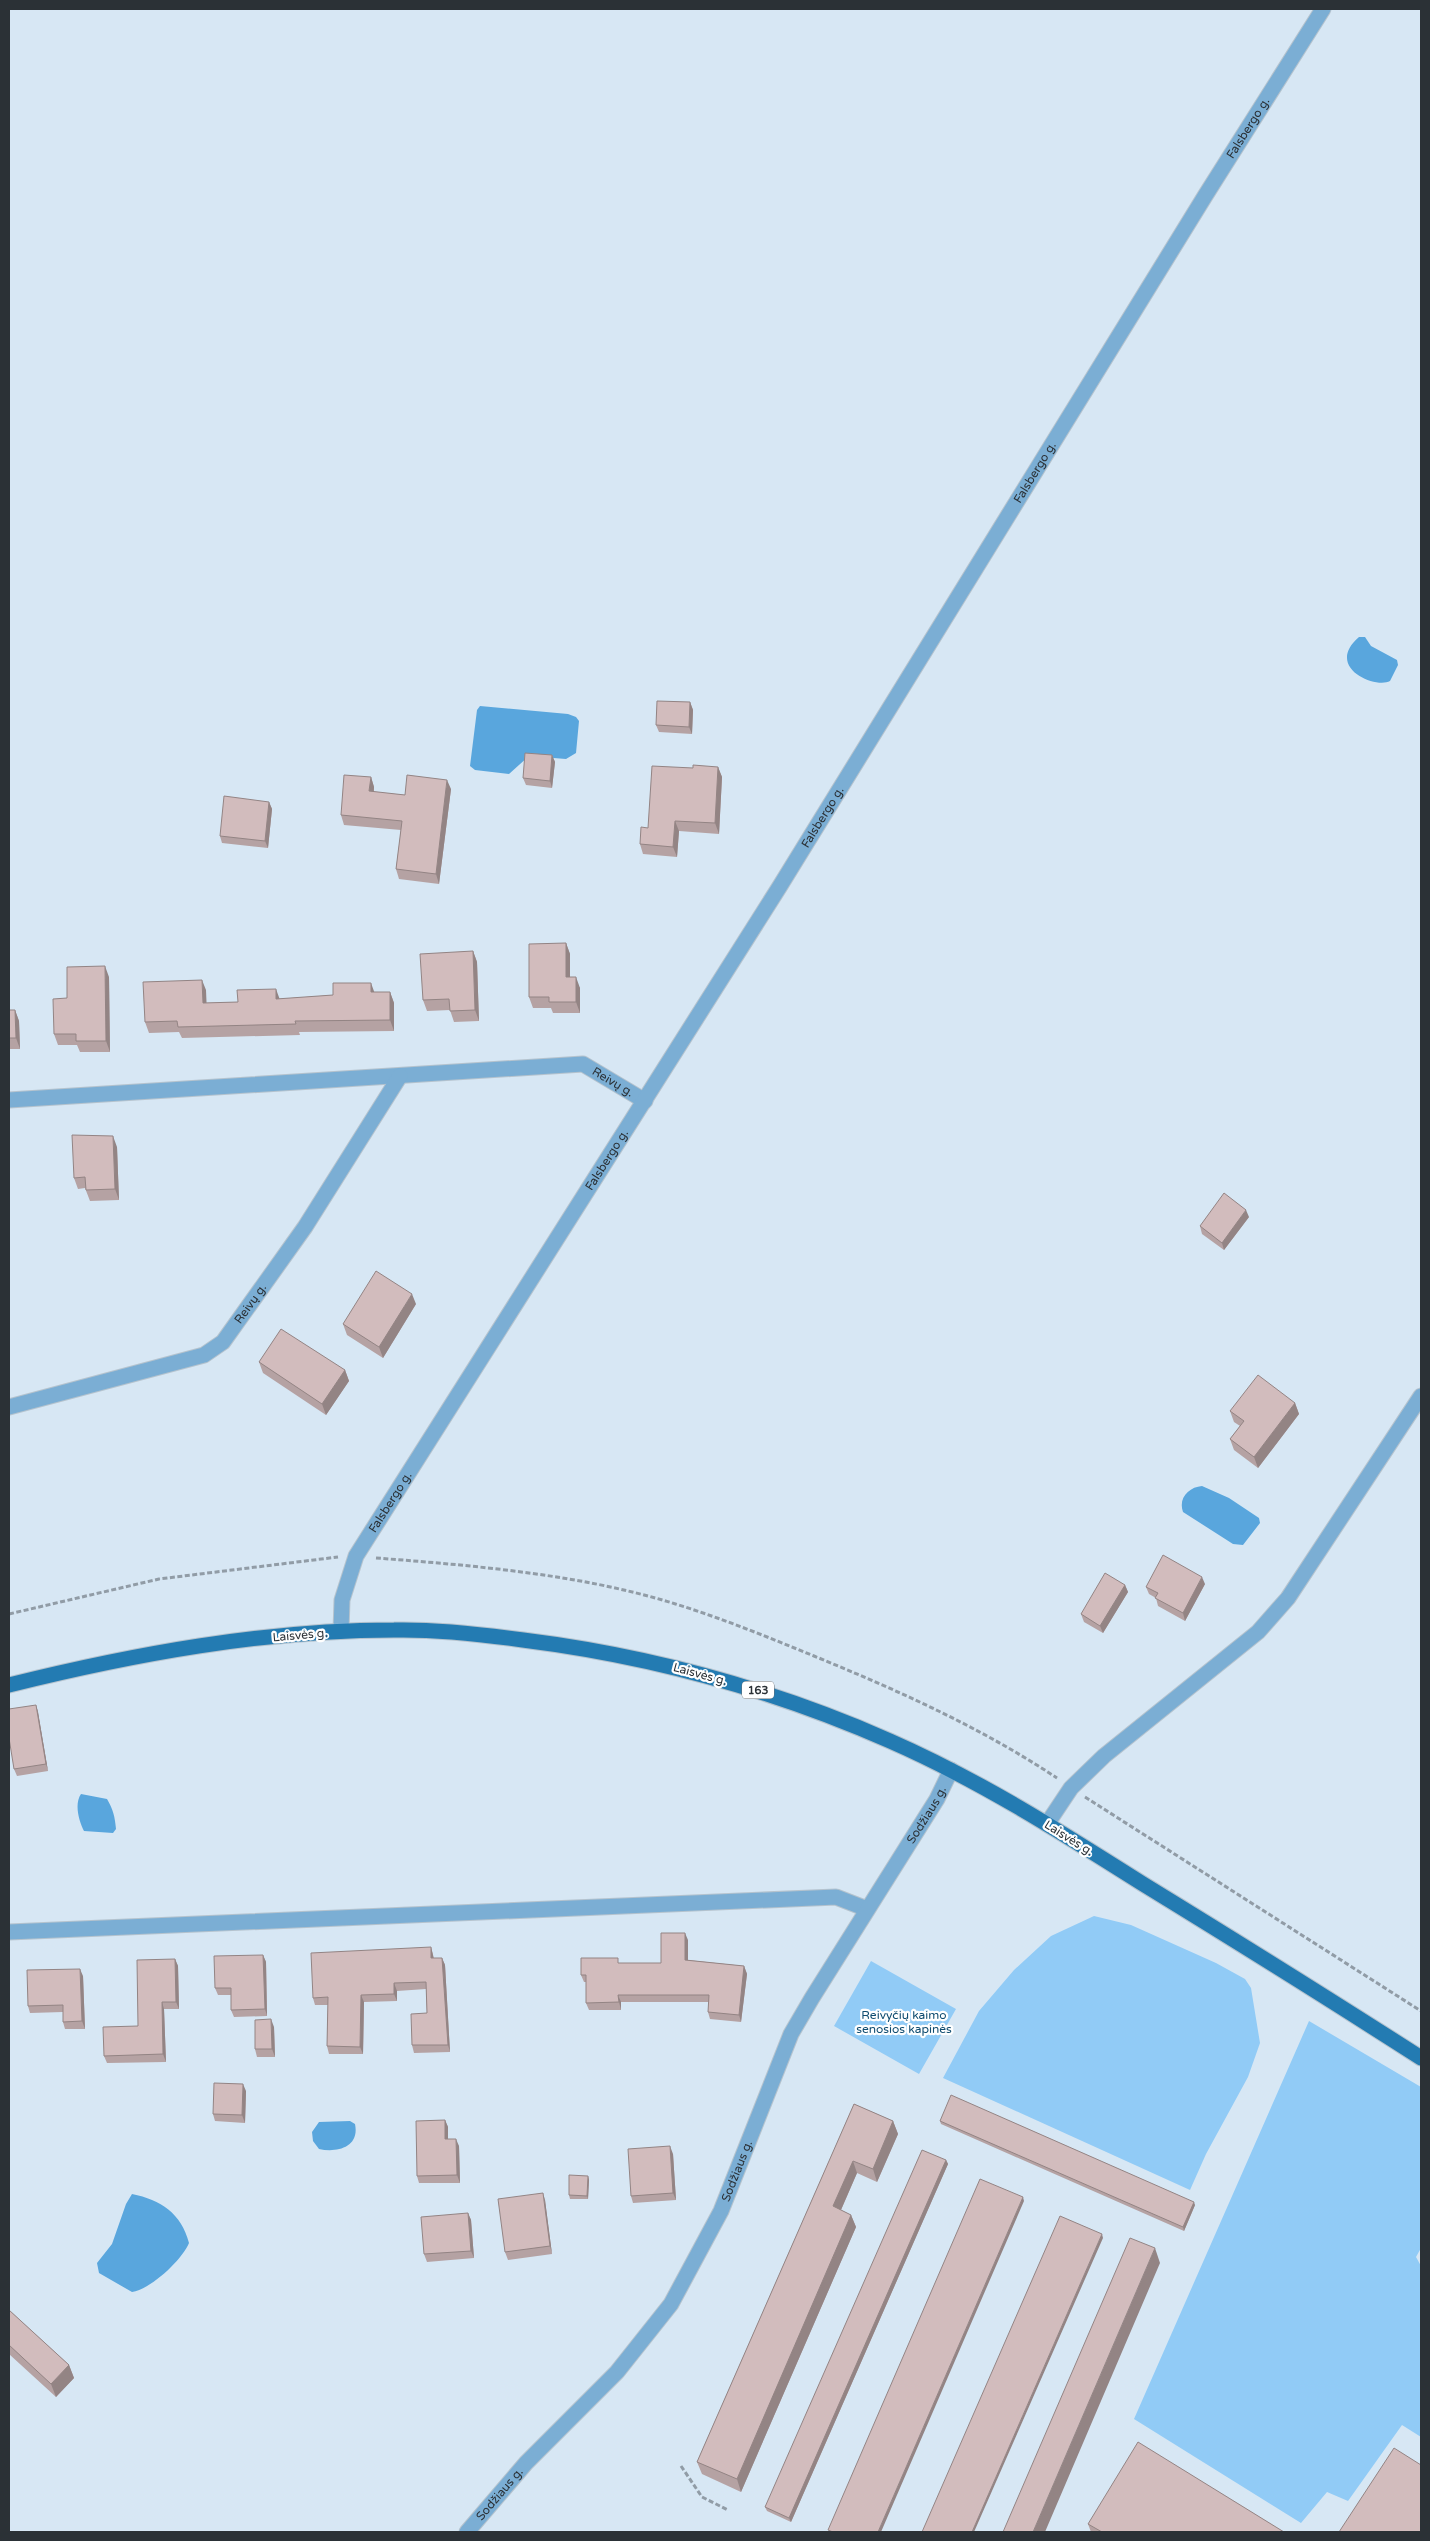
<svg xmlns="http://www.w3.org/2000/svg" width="1430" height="2541" font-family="'Varela Round',sans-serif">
  <rect width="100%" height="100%" fill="#d7e7f4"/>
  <path fill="#91cbf6" d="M1094,1916L1131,1925L1216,1963L1245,1979L1251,1988L1260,2043L1248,2077L1206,2154L1190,2190L943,2078L979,2011L1014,1970L1051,1936Z
    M871,1961L956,2009L919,2074L834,2026Z
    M1309,2021L1421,2087V2248L1416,2257L1421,2266V2437L1402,2425L1348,2501L1327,2492L1301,2523L1134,2419Z"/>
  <path fill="#59a6dd" d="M1359,637H1365L1371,646L1397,660L1398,665L1390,681C1375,689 1324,667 1359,637Z
    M480,706L568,714L576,717L579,721L576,753L566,759L529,756L509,774L475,770L470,766L477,710Z
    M1202,1486L1229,1498L1259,1518L1260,1523L1243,1545L1233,1544L1183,1512C1178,1498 1189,1487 1202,1486Z
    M81,1794L107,1799C113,1809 115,1817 116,1829L113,1833L84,1831C79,1821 74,1804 81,1794Z
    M350,2121L355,2124C360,2148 336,2153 319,2149L313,2141L312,2132L319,2122Z
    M132,2194C161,2200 181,2213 189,2243C182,2260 151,2289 132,2292L99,2273L97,2263L112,2244L126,2204Z"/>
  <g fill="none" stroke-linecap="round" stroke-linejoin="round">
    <g stroke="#b5c3ce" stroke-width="17">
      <g id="minor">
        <path id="s1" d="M9,1100L583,1064L645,1101"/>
        <path id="s2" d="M9,1407L204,1355L223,1342L305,1227L400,1076"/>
        <path id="s3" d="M341,1631L342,1600L356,1556L780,886L1205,196L1323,9"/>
        <path d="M1047,1824L1071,1788L1104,1756L1258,1632L1288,1598L1421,1396"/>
        <path d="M9,1932L836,1897L867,1909"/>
        <path id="s4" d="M467,2532L526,2463L617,2372L671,2304L721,2211L791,2034L812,1998L937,1799L951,1770"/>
      </g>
    </g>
    <g stroke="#b5c3ce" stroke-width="17">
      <path id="major" d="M9,1685C134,1654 264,1630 394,1630C437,1629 480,1634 523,1640C651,1656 772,1689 890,1741C979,1780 1061,1832 1143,1884C1236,1941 1329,1999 1421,2058"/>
    </g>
    <path stroke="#919ca6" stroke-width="3" stroke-dasharray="5 2.5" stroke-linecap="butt" d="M376,1558C456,1564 550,1572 628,1591C692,1606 753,1631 814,1656C899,1691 980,1727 1057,1778
      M9,1614L159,1579L338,1557
      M1085,1797L1421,2011
      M681,2466L702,2497L728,2510"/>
    <use href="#minor" stroke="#7baed4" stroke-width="15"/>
    <use href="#major" stroke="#237bb2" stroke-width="15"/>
  </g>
  <path fill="#b5a2a3" d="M690,702L693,710L692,734L659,732L656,725Z
    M552,755L555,762L552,788L526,785L523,778Z
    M718,767L722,777L719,834L679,831L677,857L643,854L640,844L693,768Z
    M371,777L374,787V792L405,795L451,789L439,884L399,879L396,869L401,830L344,825L341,815Z
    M269,802L272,809L268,848L222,843L220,836Z
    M566,943L570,954V977L580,988V1013H553L551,1008H533L529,997Z
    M473,951L477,962L479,1021L454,1022L450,1010L427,1011L423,1000Z
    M109,977L110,1052H80L77,1045H58L54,1034L67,998Z
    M206,990V1003L238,1002L375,992H390L394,1003V1031L299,1032L300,1035L182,1038L179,1032L149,1033L145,1022Z
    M9,1010H15L19,1021L20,1049H9Z
    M117,1147L119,1200L90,1201L85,1188L78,1189L74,1178Z
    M1249,1217L1224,1250L1202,1234L1200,1226Z
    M416,1304L383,1358L347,1335L343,1324Z
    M259,1362L345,1370L349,1381L326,1415L263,1373Z
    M1295,1403L1299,1414L1258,1468L1234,1450L1230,1439L1240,1426L1234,1422L1230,1411Z
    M1205,1584L1185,1621L1158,1606L1156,1598L1149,1594L1146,1587Z
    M1125,1585L1128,1592L1103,1633L1084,1622L1081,1614Z
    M36,1705L38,1712L48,1771L17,1776L14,1769Z
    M688,1940V1960L744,1966L747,1974L741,2022L710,2019L708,2012L709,2002H621V2010H589L586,2003V1982H584L581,1975L620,1963H661Z
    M431,1947L433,1955L434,1958H442L445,1965L450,2052L414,2053L412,2045L427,2013L426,1989L397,1991V2001L364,2002L363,2054H329L327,2046L328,2005H315L313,1998Z
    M263,1955L266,1962L267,2016L234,2017L231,2010V1995H218L215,1988Z
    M175,1959L178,1966L179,2009H164L166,2062L107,2063L104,2056L138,2026Z
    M83,1976L85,2029H65L63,2022V2012L30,2013L28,2006Z
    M274,2027L275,2057H257L255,2049Z
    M246,2091L245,2123L215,2121L213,2114Z
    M854,2104L893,2121L898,2134L877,2182L857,2173L841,2210L851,2215L856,2227L741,2492L702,2474L697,2462Z
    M445,2120L448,2127V2139L459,2146L460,2183H419L417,2176Z
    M940,2121L1195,2205L1184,2231L941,2124Z
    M673,2154L676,2200L633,2203L631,2196Z
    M946,2160L948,2164L791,2522L767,2511L765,2507Z
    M588,2176L589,2180L588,2199H570L569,2195Z
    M545,2200L552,2254L508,2260L505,2252Z
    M468,2213L471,2220L474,2258L427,2262L424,2254Z
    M9,2310L69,2365L74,2378L56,2397L9,2354Z
    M1088,2524L1284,2532H1091Z"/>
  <path fill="#938484" d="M690,702L693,710L692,734L689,727Z
    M552,755L555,762L552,788L550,781Z
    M718,767L722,777L719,834L715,823Z
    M371,777L374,787L373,801L369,791Z
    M447,780L451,789L439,884L436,874Z
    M269,802L272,809L268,848L265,841Z
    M675,821L679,831L677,857L673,847Z
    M566,943L570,954V988L566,977Z
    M473,951L477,962L479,1021L475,1010Z
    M105,966L109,977L110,1052L106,1041Z
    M576,977L580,988V1013L576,1002Z
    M202,980L206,990L207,1014L203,1003Z
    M371,983L375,994L371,992Z
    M276,989L280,1000L276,999Z
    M390,992L394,1003V1031L390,1020Z
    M15,1010L19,1021L20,1049L16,1038Z
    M113,1136L117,1147L119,1200L115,1189Z
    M1246,1210L1249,1217L1224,1250L1222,1243Z
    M412,1294L416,1304L383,1358L379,1347Z
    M345,1370L349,1381L326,1415L322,1404Z
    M1295,1403L1299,1414L1258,1468L1254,1457Z
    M1202,1577L1205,1584L1185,1621L1183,1613Z
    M1125,1585L1128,1592L1103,1633L1100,1626Z
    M36,1705L38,1712L48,1771L46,1764Z
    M685,1933L688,1940V1967L685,1960Z
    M431,1947L433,1955L434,1966L431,1958Z
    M263,1955L266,1962L267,2016L265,2009Z
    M442,1958L445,1965L450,2052L448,2045Z
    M175,1959L178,1966L179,2009L176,2002Z
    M744,1966L747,1974L741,2022L739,2015Z
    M80,1969L83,1976L85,2029L82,2021Z
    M394,1983L397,1991V2001L394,1994Z
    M361,1995L364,2002L363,2054L360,2047Z
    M618,1995L621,2002V2010L619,2002Z
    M162,2002L164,2009L166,2062L163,2054Z
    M271,2019L274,2027L275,2057L272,2049Z
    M243,2084L246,2091L245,2123L242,2115Z
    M445,2120L448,2127V2146L445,2139Z
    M893,2121L898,2134L877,2182L873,2169Z
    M456,2139L459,2146L460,2183L457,2175Z
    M670,2146L673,2154L676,2200L673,2193Z
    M946,2160L948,2164L791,2522L789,2518Z
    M853,2161L857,2173L837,2219L833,2206Z
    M588,2176L589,2180L588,2199L587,2196Z
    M543,2193L545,2200L552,2254L550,2246Z
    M1023,2197L1024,2201L881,2532H878Z
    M1194,2202L1195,2205L1184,2231L1183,2227Z
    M468,2213L471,2220L474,2258L471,2251Z
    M851,2215L856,2227L741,2492L737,2479Z
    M1102,2234L1103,2238L974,2532H972Z
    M1155,2248L1160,2263L1045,2532H1033Z
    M69,2365L74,2378L56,2397L51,2384Z"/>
  <path fill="#d2bcbd" stroke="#938484" d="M657,701L690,702L689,727L656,725Z
    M525,753L552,755L550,781L523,778Z
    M693,765L718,767L715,823L675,821L673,847L640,844L641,827L648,828L652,766L693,768Z
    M344,775L371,777L369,791L405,795L407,775L447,780L436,874L396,869L402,821L341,815Z
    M224,796L269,802L265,841L220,836Z
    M566,943V977H576V1002H549V997H529V944Z
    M473,951L475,1010L450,1011L449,999L423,1000L420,954Z
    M105,966L106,1041H76V1034H54L53,999L67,998V967Z
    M202,980L203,1003L238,1002L237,990L276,989V999L333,995V983H371V992H390V1020L295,1021L296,1024L178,1027L177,1021L145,1022L143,982Z
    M9,1010H15L16,1038H9Z
    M72,1135L113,1136L115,1189L86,1190L85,1177L74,1178Z
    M1224,1193L1246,1210L1222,1243L1200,1226Z
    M376,1271L412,1294L379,1347L343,1324Z
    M281,1329L345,1370L322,1404L259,1362Z
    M1258,1375L1295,1403L1254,1457L1230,1439L1244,1421L1230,1411Z
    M1163,1555L1202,1577L1183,1613L1155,1598L1158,1593L1146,1587Z
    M1105,1573L1125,1585L1100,1626L1081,1614Z
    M36,1705L46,1764L14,1769L9,1738V1709Z
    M661,1933H685V1960L744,1966L739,2015L708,2012L709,1995H618L619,2002L586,2003V1975H581V1958H618V1963H661Z
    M431,1947V1958H442L448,2045H412L411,2014L427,2013L426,1982L394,1983V1994L361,1995L360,2047L327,2046L328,1997L313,1998L311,1953Z
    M263,1955L265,2009L231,2010V1988H215L214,1956Z
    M175,1959L176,2002H162L163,2054L104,2056L103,2027L138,2026L137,1960Z
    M80,1969L82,2021L63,2022V2005L28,2006L27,1970Z
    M271,2019L272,2049H255V2020Z
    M214,2083L243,2084L242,2115L213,2114Z
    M951,2095L1194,2202L1183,2227L940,2121Z
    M854,2104L893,2121L873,2169L853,2161L833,2206L851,2215L737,2479L697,2462Z
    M445,2120V2139H456L457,2175L417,2176L416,2121Z
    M670,2146L673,2193L631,2196L628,2149Z
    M922,2150L946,2160L789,2518L765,2507Z
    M569,2175L588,2176L587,2196L569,2195Z
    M980,2179L1023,2197L878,2532H833L828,2530Z
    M543,2193L550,2246L505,2252L498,2199Z
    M468,2213L471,2251L424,2254L421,2217Z
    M1060,2216L1102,2234L972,2532H922Z
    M1130,2238L1155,2248L1033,2532H1003Z
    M9,2310L69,2365L51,2384L9,2345Z
    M1138,2442L1284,2532H1102L1088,2524Z
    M1394,2448L1421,2465V2532H1339Z"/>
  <g text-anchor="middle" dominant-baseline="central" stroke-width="4.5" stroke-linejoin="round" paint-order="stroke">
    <rect fill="#fff" stroke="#6b6f72" stroke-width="1" x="742" y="1681.5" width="32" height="17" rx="4"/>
    <g font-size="11" font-weight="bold" fill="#2b3136">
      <text x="758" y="1690">163</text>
    </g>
    <g font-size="12" fill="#2b3136" stroke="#fff">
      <text stroke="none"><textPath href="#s3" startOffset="1761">Falsbergo g.</textPath></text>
      <text stroke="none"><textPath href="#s3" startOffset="1356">Falsbergo g.</textPath></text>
      <text stroke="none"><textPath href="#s3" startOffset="951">Falsbergo g.</textPath></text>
      <text stroke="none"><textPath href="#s1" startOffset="610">Reivų g.</textPath></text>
      <text stroke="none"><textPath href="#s3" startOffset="546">Falsbergo g.</textPath></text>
      <text stroke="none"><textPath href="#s2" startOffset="272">Reivų g.</textPath></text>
      <text stroke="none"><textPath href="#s3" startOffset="141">Falsbergo g.</textPath></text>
      <text transform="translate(300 1635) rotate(-5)">Laisvės g.</text>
      <text transform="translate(700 1674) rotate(15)">Laisvės g.</text>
      <text stroke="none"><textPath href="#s4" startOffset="860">Sodžiaus g.</textPath></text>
      <text transform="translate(1069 1838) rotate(32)">Laisvės g.</text>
      <text stroke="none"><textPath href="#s4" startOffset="455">Sodžiaus g.</textPath></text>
      <text stroke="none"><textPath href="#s4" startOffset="50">Sodžiaus g.</textPath></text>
    </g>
    <g font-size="12" fill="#0f4c70" stroke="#fff">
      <text x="904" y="2015">Reivyčių kaimo<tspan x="904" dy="14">senosios kapinės</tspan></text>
    </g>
  </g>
  <rect width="1430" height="2541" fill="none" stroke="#2b3136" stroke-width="20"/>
</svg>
